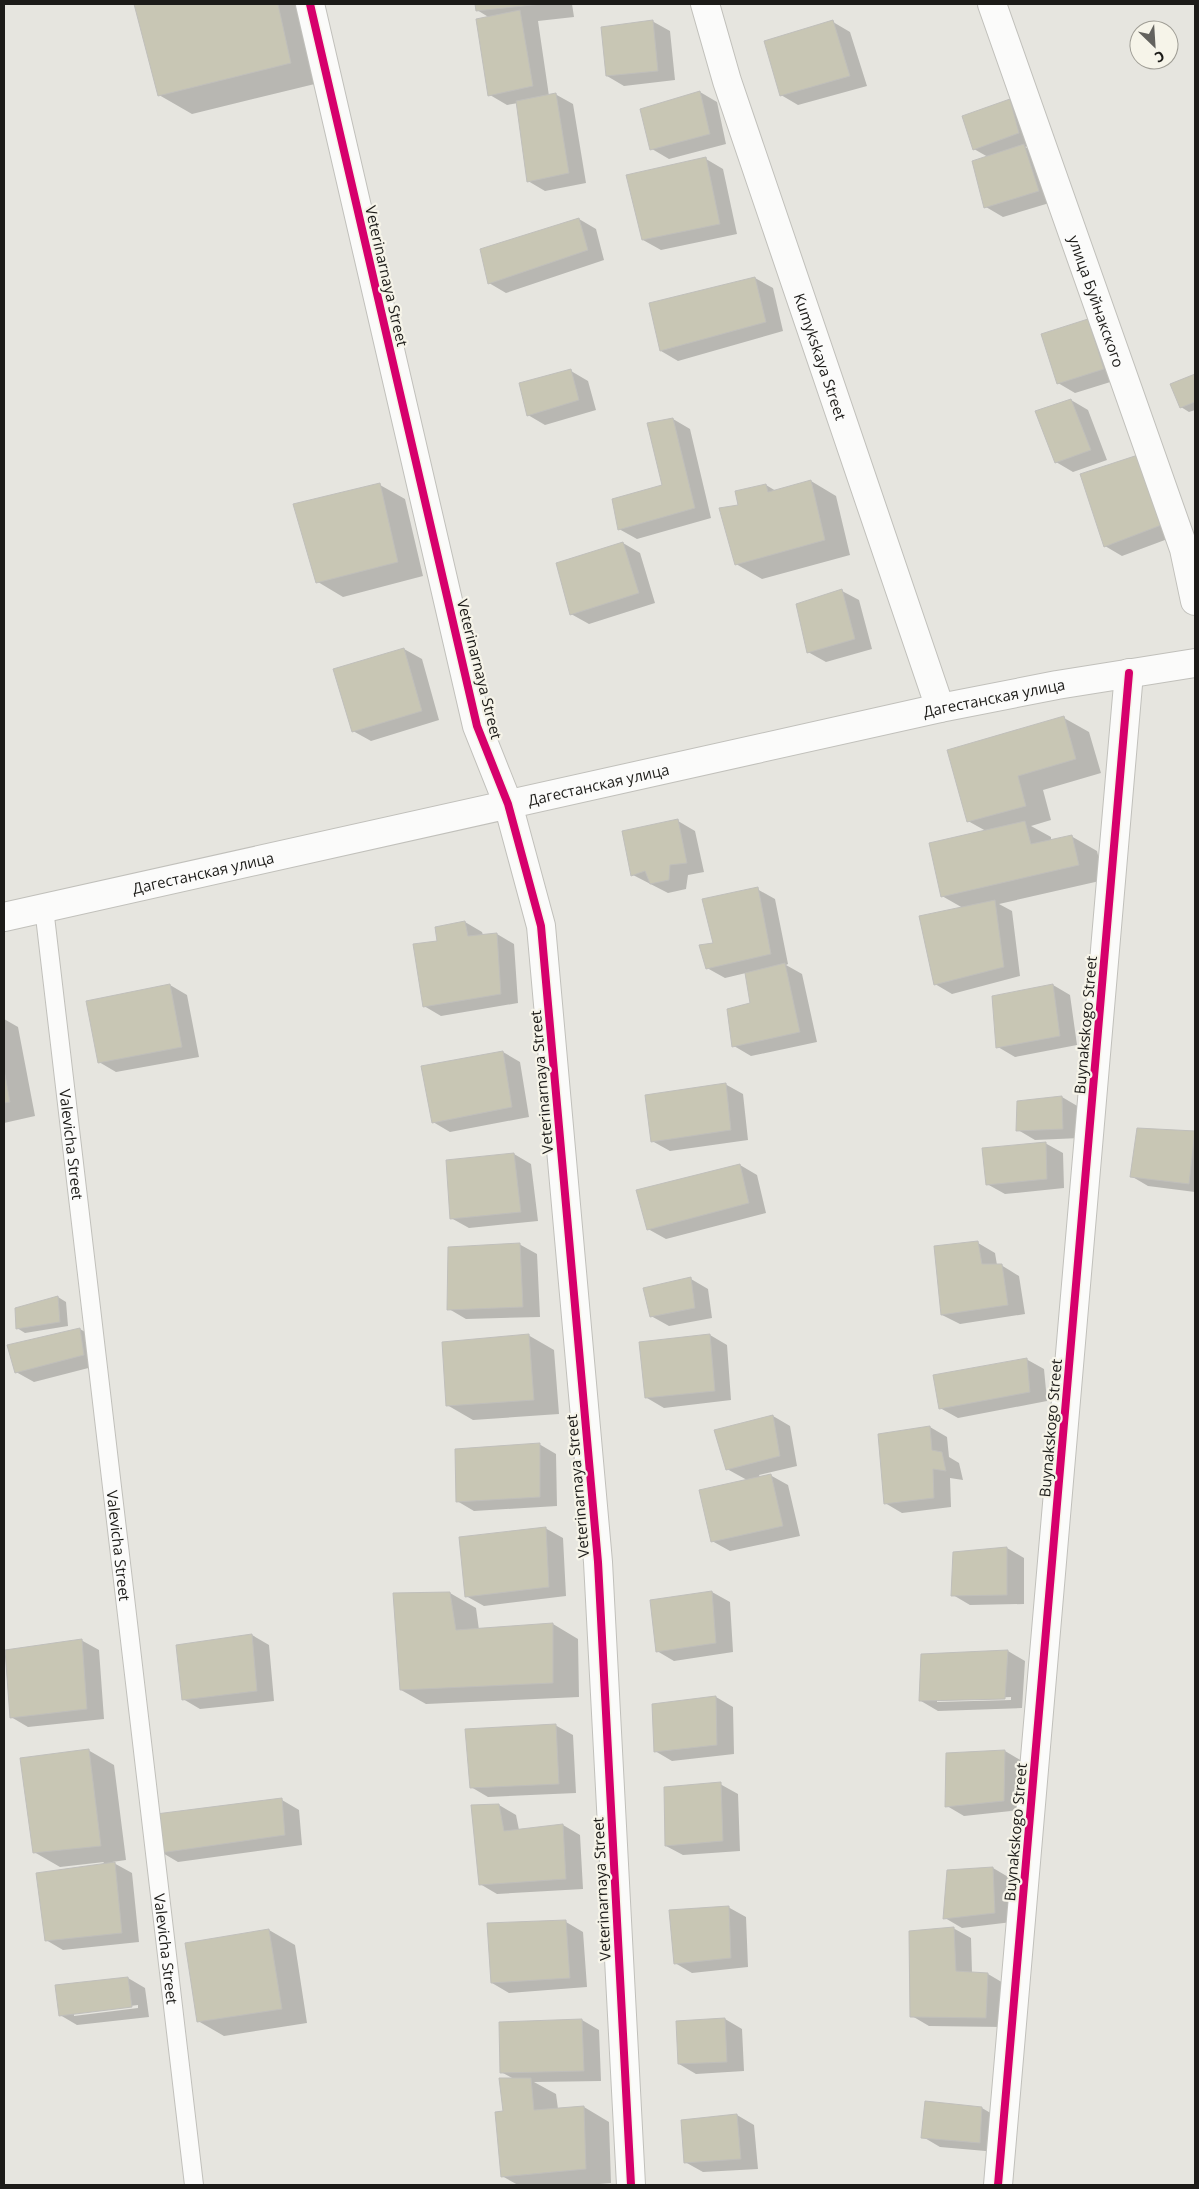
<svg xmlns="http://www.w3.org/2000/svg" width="1199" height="2189" font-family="'Open Sans',sans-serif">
  <rect width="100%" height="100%" fill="#e6e5df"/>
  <path fill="#0003" fill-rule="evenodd" d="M136,4H307L323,82L192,114L159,95Z
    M476,4H572L574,17L538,21L549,96L555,94L573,104L586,183L545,191L528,181L518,103L507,105L490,95V18L477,10Z
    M652,21L670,31L675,80L624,86L607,76Z
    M833,22L850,32L867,86L798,105L781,95Z
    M700,92L717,102L726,144L669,159L652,149Z
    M1010,100L1027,110L1036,143L1025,147L1041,156L1056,201L1003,217L986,207L988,157L974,149Z
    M706,159L723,169L737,234L661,250L643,240Z
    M579,219L596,229L604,260L506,293L489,283Z
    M755,278L773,288L783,331L678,361L661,351Z
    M1088,321L1105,331L1120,379L1075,393L1058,383Z
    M571,371L588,381L596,410L545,425L528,415Z
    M1195,376V410L1189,412L1181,407L1171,384Z
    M1071,400L1088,410L1107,460L1073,472L1056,462Z
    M673,419L690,429L711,518L637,539L619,529L664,486Z
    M1082,474L1181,534L1122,556L1105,546Z
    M811,481L836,496L850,555L762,579L736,564L740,506L766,485L776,491Z
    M380,485L405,499L423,576L343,597L318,582Z
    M623,543L640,553L655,603L589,624L571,614Z
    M842,591L859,600L872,649L826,662L808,652Z
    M404,649L422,659L439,720L371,741L353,731Z
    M1064,718L1089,732L1101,773L1043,790L1051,820L1031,826L1051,837V841L1071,836L1097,851L1104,880L999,904L1012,911L1020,976L952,994L935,984L963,908L942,896L986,831L968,821Z
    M678,821L695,831L704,872L688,875L686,889L668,893L633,875Z
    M757,889L775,899L788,964L786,965L802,974L817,1042L751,1056L734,1046L752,1004L746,973L725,978L707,968L715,944Z
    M465,922L482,932L483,935L497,934L514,944L518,1003L441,1016L424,1006L438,942Z
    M170,985L187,995L199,1057L116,1072L99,1062Z
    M1053,985L1070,995L1077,1045L1015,1057L998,1047Z
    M4,1019L18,1027L35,1116L4,1123Z
    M503,1052L520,1062L529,1117L450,1132L433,1122Z
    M725,1084L743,1094L748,1140L670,1151L652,1141Z
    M1062,1097L1079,1107L1080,1138L1035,1140L1018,1130Z
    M1138,1129L1195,1132V1192L1148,1186L1131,1176Z
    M1045,1143L1063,1153L1064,1188L1005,1194L987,1184Z
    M514,1154L531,1164L538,1221L469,1228L451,1218Z
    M740,1165L757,1175L766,1213L666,1239L648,1229Z
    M978,1243L995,1253L997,1265H1001L1019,1276L1025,1314L960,1324L942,1315Z
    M519,1244L537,1254L540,1317L466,1319L449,1309Z
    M691,1279L708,1289L712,1318L669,1326L651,1316Z
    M58,1297L66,1302L68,1326L25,1333L17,1328L16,1309Z
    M80,1329L97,1339L100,1365L34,1382L16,1372Z
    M528,1335L554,1350L559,1414L473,1420L447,1405Z
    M710,1335L727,1345L731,1400L664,1408L647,1398Z
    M1026,1359L1044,1369L1047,1401L958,1418L940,1408Z
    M773,1416L790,1426L797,1466L759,1475L760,1477L770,1475L788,1485L800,1536L730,1551L712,1541L747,1480L727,1469Z
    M930,1427L947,1437L949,1457L959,1463L963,1480L950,1478L951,1507L902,1513L885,1503Z
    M539,1444L556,1454L557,1506L474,1511L457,1501Z
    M545,1528L563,1538L566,1596L484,1606L466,1596Z
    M1007,1548L1024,1558V1604L970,1605L953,1595Z
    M712,1592L730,1602L733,1652L674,1661L657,1651L651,1601Z
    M450,1593L476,1608L479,1630L553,1624L578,1639L579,1697L426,1704L401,1690Z
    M252,1635L269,1645L274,1701L200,1709L183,1699Z
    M81,1640L99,1650L104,1719L28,1727L11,1717Z
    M1008,1651L1025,1661L1022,1708L938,1711L921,1701ZM1011,1697V1700L937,1702V1700Z
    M716,1697L733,1707L734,1754L672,1761L655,1751Z
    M555,1725L573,1735L576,1793L488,1797L471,1787Z
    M88,1750L114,1765L126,1860L112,1862L132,1873L139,1942L63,1950L46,1940L104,1862L60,1867L34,1852Z
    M1005,1751L1022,1761L1021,1810L964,1816L947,1806Z
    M720,1784L738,1794L740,1851L683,1855L666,1846Z
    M282,1800L299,1810L302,1845L178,1862L161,1852Z
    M499,1805L516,1815L519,1830L563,1825L580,1835L583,1889L497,1894L480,1884Z
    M993,1868L1010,1878L1012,1922L962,1928L945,1918Z
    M728,1907L746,1917L748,1967L692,1973L675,1963Z
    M566,1922L583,1932L587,1987L509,1993L492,1983Z
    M953,1928L971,1938L972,1973L988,1974L1005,1984L1003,2027L929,2026L912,2016Z
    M269,1930L295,1945L307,2023L224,2036L198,2021L186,1944Z
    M128,1978L145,1988L149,2017L77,2025L60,2015ZM138,2005V2008L74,2016V2013Z
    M725,2019L742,2029L744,2071L696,2074L679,2064Z
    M582,2020L599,2030L601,2081L534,2082L556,2094L558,2109L584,2107L609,2122L611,2183L588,2185H518L502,2176L504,2112L514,2079L501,2072Z
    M982,2108L999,2118L997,2152L940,2147L923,2137Z
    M737,2115L754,2125L758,2169L703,2172L685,2162Z"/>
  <path fill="#c8c6b4" stroke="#c0bfbb" d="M134,4H278L291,63L158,96Z
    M475,4H542L476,11Z
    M520,10L533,86L488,96L476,19Z
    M653,20L658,71L606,76L601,27Z
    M833,20L850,76L780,96L764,41Z
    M700,91L710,134L650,150L640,109Z
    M556,93L569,173L527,182L516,101Z
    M1010,99L1019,133L973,150L962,116Z
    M1024,144L1039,191L984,208L972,161Z
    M706,157L720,224L642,240L626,175Z
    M579,218L588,250L488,284L480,249Z
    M755,277L766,322L660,351L649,303Z
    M1088,319L1104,369L1057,384L1041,334Z
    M571,369L579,400L527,416L519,383Z
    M1195,374V402L1180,408L1170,384Z
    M1071,399L1091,450L1055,463L1035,411Z
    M673,418L695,508L618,530L612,499L662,485L647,423Z
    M1141,454L1164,524L1104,547L1080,474Z
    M811,480L825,540L735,565L719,508L738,505L735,491L766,484L768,492Z
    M380,483L398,562L316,583L293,504Z
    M623,542L639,593L570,615L556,563Z
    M842,589L855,639L807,653L796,604Z
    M404,648L422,711L352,732L333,669Z
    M1064,716L1076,759L1018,776L1026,806L967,822L947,750Z
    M678,819L687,863L670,865L669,880L650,884L645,871L631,876L622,831Z
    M1025,821L1031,844L1072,835L1079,865L941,897L929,843Z
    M758,887L771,954L706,969L699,945L713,943L702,899Z
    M995,900L1004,967L934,985L919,916Z
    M465,921L468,936L497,933L501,994L423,1007L413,944L437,941L435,927Z
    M785,963L800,1032L732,1047L727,1009L750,1003L745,973Z
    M170,984L182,1047L98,1063L86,1001Z
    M1053,984L1060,1036L996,1048L992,996Z
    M503,1051L512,1107L432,1123L421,1066Z
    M4,1069L10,1102L4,1103Z
    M726,1083L731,1130L651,1142L645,1095Z
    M1062,1096L1063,1129L1016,1131L1017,1101Z
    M1137,1128L1195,1131L1189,1184L1130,1177Z
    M1046,1142L1047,1179L986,1185L982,1148Z
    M514,1153L521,1212L450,1219L446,1160Z
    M740,1164L749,1203L647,1230L636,1190Z
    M978,1241L982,1264H1002L1008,1305L941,1315L934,1246Z
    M520,1243L523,1307L447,1310L448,1247Z
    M691,1277L695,1308L650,1317L643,1288Z
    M58,1296L60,1322L16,1329L15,1308Z
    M80,1328L84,1355L15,1373L7,1345Z
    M529,1334L534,1400L446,1406L442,1342Z
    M710,1334L715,1391L645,1398L639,1342Z
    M1027,1358L1030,1392L939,1409L933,1375Z
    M773,1415L780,1456L726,1470L714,1430Z
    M930,1426L932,1450L942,1452L946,1471L933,1469L934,1498L884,1504L878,1434Z
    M540,1443V1497L456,1502L455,1449Z
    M771,1474L783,1526L711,1542L699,1490Z
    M546,1527L549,1587L465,1597L459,1537Z
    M1007,1547V1595L951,1596L953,1552Z
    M712,1591L716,1643L656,1652L650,1600Z
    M450,1592L456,1630L553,1623V1683L400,1690L393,1593Z
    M252,1634L257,1691L182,1700L176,1645Z
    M82,1639L87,1709L10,1718L5,1650Z
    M1008,1650L1005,1699L919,1701L921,1654Z
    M716,1696L717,1745L654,1752L652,1704Z
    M556,1724L559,1784L470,1788L465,1729Z
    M89,1749L101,1846L33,1853L20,1758Z
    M1005,1750L1004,1801L945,1807L946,1753Z
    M721,1782L723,1841L665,1846L664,1787Z
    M282,1798L285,1835L160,1853L156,1814Z
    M499,1804L504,1831L563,1824L566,1879L479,1885L471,1805Z
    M115,1862L122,1933L45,1941L36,1873Z
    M993,1867L995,1913L943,1919L947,1870Z
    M729,1906L731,1958L674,1964L669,1910Z
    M566,1920L570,1978L491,1983L487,1923Z
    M954,1927L956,1971L988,1973L986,2018L910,2017L909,1931Z
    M269,1929L282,2009L197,2022L185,1943Z
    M128,1977L132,2007L59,2016L55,1985Z
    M725,2018L727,2062L678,2064L676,2021Z
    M582,2019L584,2071L500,2073L499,2022Z
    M499,2078H531L534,2110L584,2106L586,2169L501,2177L495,2112L503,2111Z
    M925,2101L982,2107L980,2143L921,2138Z
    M737,2114L741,2159L684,2163L681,2120Z"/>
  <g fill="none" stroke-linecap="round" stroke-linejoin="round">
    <g stroke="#c1c0bb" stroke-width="20">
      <g id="lane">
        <path id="s1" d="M44,908L194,2185"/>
      </g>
    </g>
    <g stroke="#c1c0bb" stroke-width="30">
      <g id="street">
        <path d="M310,4L477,726L508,804L541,926L598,1562L631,2185"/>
        <path id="s2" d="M705,4L727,81L940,708"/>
        <path id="s3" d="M992,4L1184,549L1195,601"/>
        <path id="s4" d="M4,917L940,708L1057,685L1195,663"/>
        <path d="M998,2185L1129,673"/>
      </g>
    </g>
    <use href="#lane" stroke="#fbfbfa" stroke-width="18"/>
    <use href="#street" stroke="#fbfbfa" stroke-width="28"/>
    <g stroke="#f6f4e9" stroke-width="11">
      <path id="cycleway" d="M310,4L477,726L508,804L541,926L598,1562L631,2185
        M998,2185L1129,673"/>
    </g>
    <use href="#cycleway" stroke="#d6006c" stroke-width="8"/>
  </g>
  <g text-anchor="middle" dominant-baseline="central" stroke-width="4.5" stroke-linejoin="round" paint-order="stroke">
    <g font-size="15" fill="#1c1b18" stroke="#f6f4e9">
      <text transform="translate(387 276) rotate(77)">Veterinarnaya Street</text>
      <text stroke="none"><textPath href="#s3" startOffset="315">улица Буйнакского</textPath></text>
      <text stroke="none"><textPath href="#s2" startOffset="371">Kumykskaya Street</textPath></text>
      <text transform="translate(480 669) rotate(76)">Veterinarnaya Street</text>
      <text stroke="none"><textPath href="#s4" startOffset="1014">Дагестанская улица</textPath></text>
      <text stroke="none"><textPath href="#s4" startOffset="609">Дагестанская улица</textPath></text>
      <text stroke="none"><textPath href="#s4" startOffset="204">Дагестанская улица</textPath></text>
      <text transform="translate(1085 1025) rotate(-85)">Buynakskogo Street</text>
      <text transform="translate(541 1082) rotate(-95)">Veterinarnaya Street</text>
      <text stroke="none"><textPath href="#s1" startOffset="238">Valevicha Street</textPath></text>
      <text transform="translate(1050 1428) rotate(-85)">Buynakskogo Street</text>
      <text transform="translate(577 1486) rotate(-95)">Veterinarnaya Street</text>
      <text stroke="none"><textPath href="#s1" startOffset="642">Valevicha Street</textPath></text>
      <text transform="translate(1015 1832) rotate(-85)">Buynakskogo Street</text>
      <text transform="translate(601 1889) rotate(-93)">Veterinarnaya Street</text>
      <text stroke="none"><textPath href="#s1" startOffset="1048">Valevicha Street</textPath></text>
    </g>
  </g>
  <rect width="1199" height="2189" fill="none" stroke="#1c1b18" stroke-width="10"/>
  <g transform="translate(1154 45) rotate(155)"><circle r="24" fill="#f6f4e9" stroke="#9f9d95"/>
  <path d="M0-4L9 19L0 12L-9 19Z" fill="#63625e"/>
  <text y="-8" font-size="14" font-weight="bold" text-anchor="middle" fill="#1c1b18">С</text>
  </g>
</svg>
